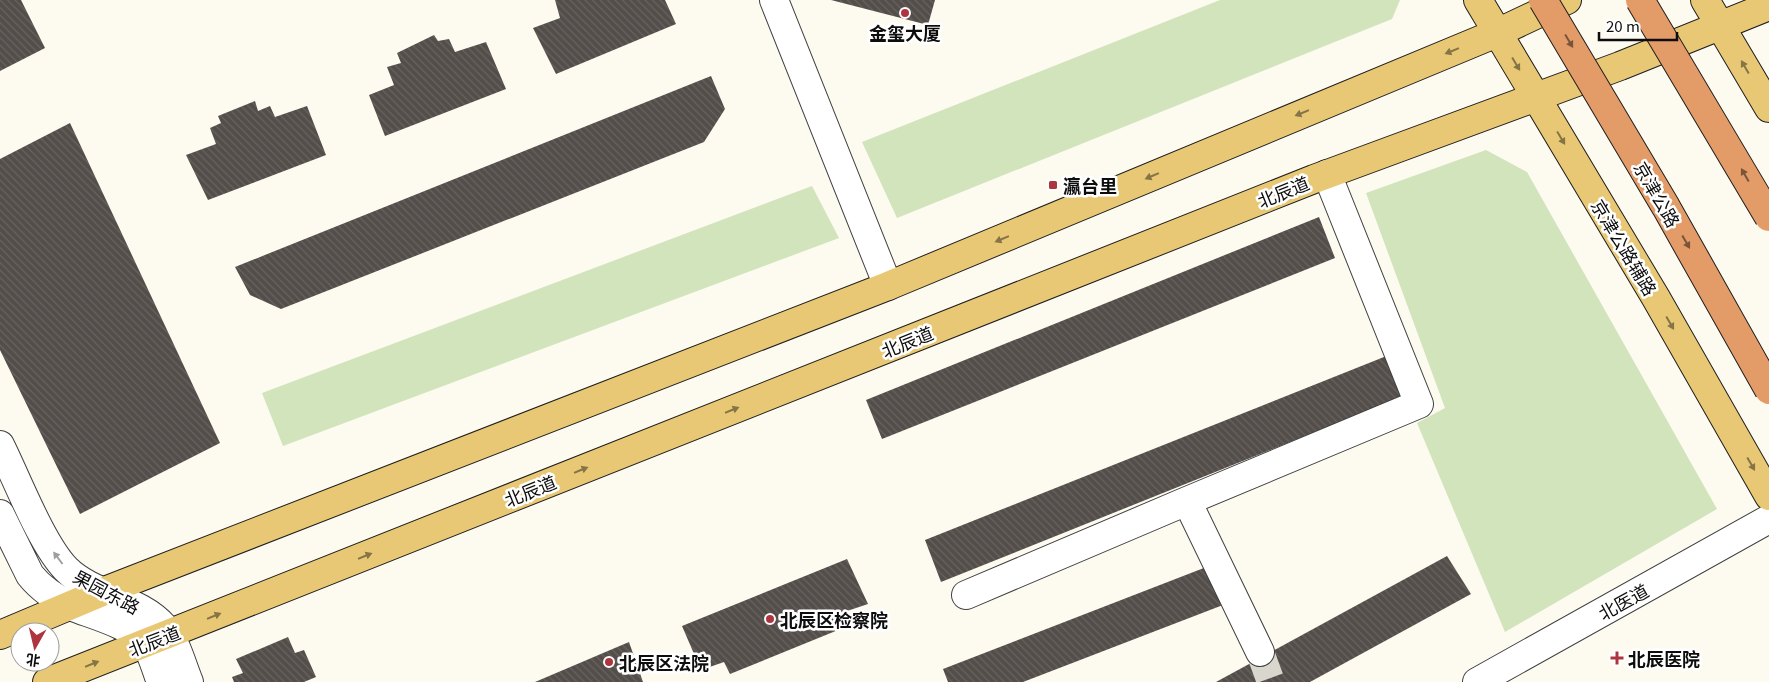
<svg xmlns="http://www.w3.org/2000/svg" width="1769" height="682" font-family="Georgia,'Noto Sans SC',serif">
  <defs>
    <pattern id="building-back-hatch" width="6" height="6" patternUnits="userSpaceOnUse" patternTransform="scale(1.25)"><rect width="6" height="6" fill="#544e4b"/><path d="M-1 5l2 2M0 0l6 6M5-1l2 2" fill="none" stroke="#686360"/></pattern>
  </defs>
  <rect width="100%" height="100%" fill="#fdfaef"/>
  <path fill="#d2e4bc" d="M1220,0H1400L1392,19L897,218L862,142Z
    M1486,150L1527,172L1717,509L1505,632L1417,423L1445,408L1366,193Z
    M812,186L839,238L283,446L262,393Z"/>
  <path fill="url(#building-back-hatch)" d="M0,0H21L45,48L0,71Z
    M555,0H665L676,24L556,74L533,28L560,18Z
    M831,0H935L928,25Z
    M434,35L438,41L449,39L455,52L486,42L506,89L385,136L369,95L394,85L387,67L401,63L397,53Z
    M711,76L725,109L704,142L281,309L250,295L235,267Z
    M255,101L258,111L270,106L275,117L307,106L326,155L208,200L186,155L216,144L210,128L221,123L218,116Z
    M70,123L220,443L80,514L0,350V159Z
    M1319,217L1335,258L882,439L866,400Z
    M1394,353L1410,394L941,582L925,540Z
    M1447,556L1471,594L1310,682H1216Z
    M847,559L868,604L841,613L843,628L730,674L724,662L701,670L682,626Z
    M1209,566L1223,605L1023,682H948L943,669Z
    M288,637L295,653L304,650L316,677L304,682H234L232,677L243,673L236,659Z
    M629,642L643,682H535Z"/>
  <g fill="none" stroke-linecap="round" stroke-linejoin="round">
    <path stroke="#d9d6cd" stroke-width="28" stroke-dasharray="28 14" stroke-linecap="butt" d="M1260,652L1271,682"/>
    <g stroke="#404040" stroke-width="30">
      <path id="minor" d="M774,0L888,286
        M0,445C17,479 41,543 66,569C93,596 139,598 164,627C176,641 182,665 189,682
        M0,514L30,575C42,590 56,599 73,607C93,615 132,625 145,643C152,653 156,670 161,682
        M966,595L1187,501
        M1260,652L1187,501L1419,404L1327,174
        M1477,682L1769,519"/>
    </g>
    <g stroke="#1e1e1e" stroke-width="30">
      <path id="major" d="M1478,0L1656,298L1769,496
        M1705,0L1769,108
        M0,635L102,592L888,286L1497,33L1567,0
        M47,682L1314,179L1620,66L1769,6"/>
    </g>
    <use href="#minor" stroke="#fff" stroke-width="28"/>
    <use href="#major" stroke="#e8c874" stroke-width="28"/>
    <g stroke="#1e1e1e" stroke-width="30" stroke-linecap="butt">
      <path id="highway-bridge" d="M1543,0L1666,207L1769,390
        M1640,0L1769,217"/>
    </g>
    <use href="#highway-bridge" stroke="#e39b67" stroke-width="28"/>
  </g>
  <defs><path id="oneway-solid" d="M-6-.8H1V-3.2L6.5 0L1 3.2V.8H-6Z" transform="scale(1.25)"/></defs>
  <g fill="#78543a">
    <use href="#oneway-solid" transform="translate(1569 41) rotate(59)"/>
    <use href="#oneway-solid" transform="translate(1745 175) rotate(-120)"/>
    <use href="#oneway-solid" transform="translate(1686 242) rotate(60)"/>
  </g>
  <g fill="#857446">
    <use href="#oneway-solid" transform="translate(1452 51) rotate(158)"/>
    <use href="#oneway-solid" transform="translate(1516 64) rotate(59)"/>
    <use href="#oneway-solid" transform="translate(1745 67) rotate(-120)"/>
    <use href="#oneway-solid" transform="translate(1302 113) rotate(158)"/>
    <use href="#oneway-solid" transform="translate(1561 138) rotate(59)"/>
    <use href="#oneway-solid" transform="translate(1152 176) rotate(157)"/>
    <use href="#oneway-solid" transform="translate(1002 239) rotate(157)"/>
    <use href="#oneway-solid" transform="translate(1670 323) rotate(60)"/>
    <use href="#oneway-solid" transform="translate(732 410) rotate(-22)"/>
    <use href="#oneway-solid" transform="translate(1751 464) rotate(60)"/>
    <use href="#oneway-solid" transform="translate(581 470) rotate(-22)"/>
    <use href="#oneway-solid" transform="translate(365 556) rotate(-22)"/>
    <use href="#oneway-solid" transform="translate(214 616) rotate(-22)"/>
    <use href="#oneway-solid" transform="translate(92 664) rotate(-22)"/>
  </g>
  <use fill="#9e9e9e" href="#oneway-solid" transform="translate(58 558) rotate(-127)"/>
  <g fill="#ad353f" stroke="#fff" stroke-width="2">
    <circle cx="905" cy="13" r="5"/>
    <rect x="1048" y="180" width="10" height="10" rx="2.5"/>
    <circle cx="770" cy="619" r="5"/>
    <path d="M1614.5 650.5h5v5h5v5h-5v5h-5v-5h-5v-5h5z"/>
    <circle cx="609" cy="662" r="5"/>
  </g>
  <g text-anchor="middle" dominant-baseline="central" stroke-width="5" stroke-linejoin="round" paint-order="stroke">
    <g font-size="18" font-weight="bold" fill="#0d0d0d" stroke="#fff" text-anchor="start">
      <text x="905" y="32" text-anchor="middle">金玺大厦</text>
      <text x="1063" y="185">瀛台里</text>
      <text x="780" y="619">北辰区检察院</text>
      <text x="1628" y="658">北辰医院</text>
      <text x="619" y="662">北辰区法院</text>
    </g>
    <g font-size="18" fill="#0d0d0d" stroke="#fff">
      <text transform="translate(1283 191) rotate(-22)">北辰道</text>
      <text transform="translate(1658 194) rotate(60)">京津公路</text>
      <text transform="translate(1625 247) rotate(59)">京津公路辅路</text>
      <text transform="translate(907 341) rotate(-22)">北辰道</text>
      <text transform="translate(530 490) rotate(-22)">北辰道</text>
      <text transform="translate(107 591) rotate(28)">果园东路</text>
      <text transform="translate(1623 601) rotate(-29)">北医道</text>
      <text transform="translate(154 640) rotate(-21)">北辰道</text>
    </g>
  </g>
  <g transform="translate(35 647) rotate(188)"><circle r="24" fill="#ffffff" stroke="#9e9e9e"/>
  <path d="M0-4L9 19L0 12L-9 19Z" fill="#ad353f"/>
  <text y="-8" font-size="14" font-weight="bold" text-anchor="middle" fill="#0d0d0d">北</text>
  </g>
  <path d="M1599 32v8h78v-8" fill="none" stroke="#0d0d0d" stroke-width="2.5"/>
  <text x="1606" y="32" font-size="15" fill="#0d0d0d" stroke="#ffffff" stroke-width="4" paint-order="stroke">20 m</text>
</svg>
